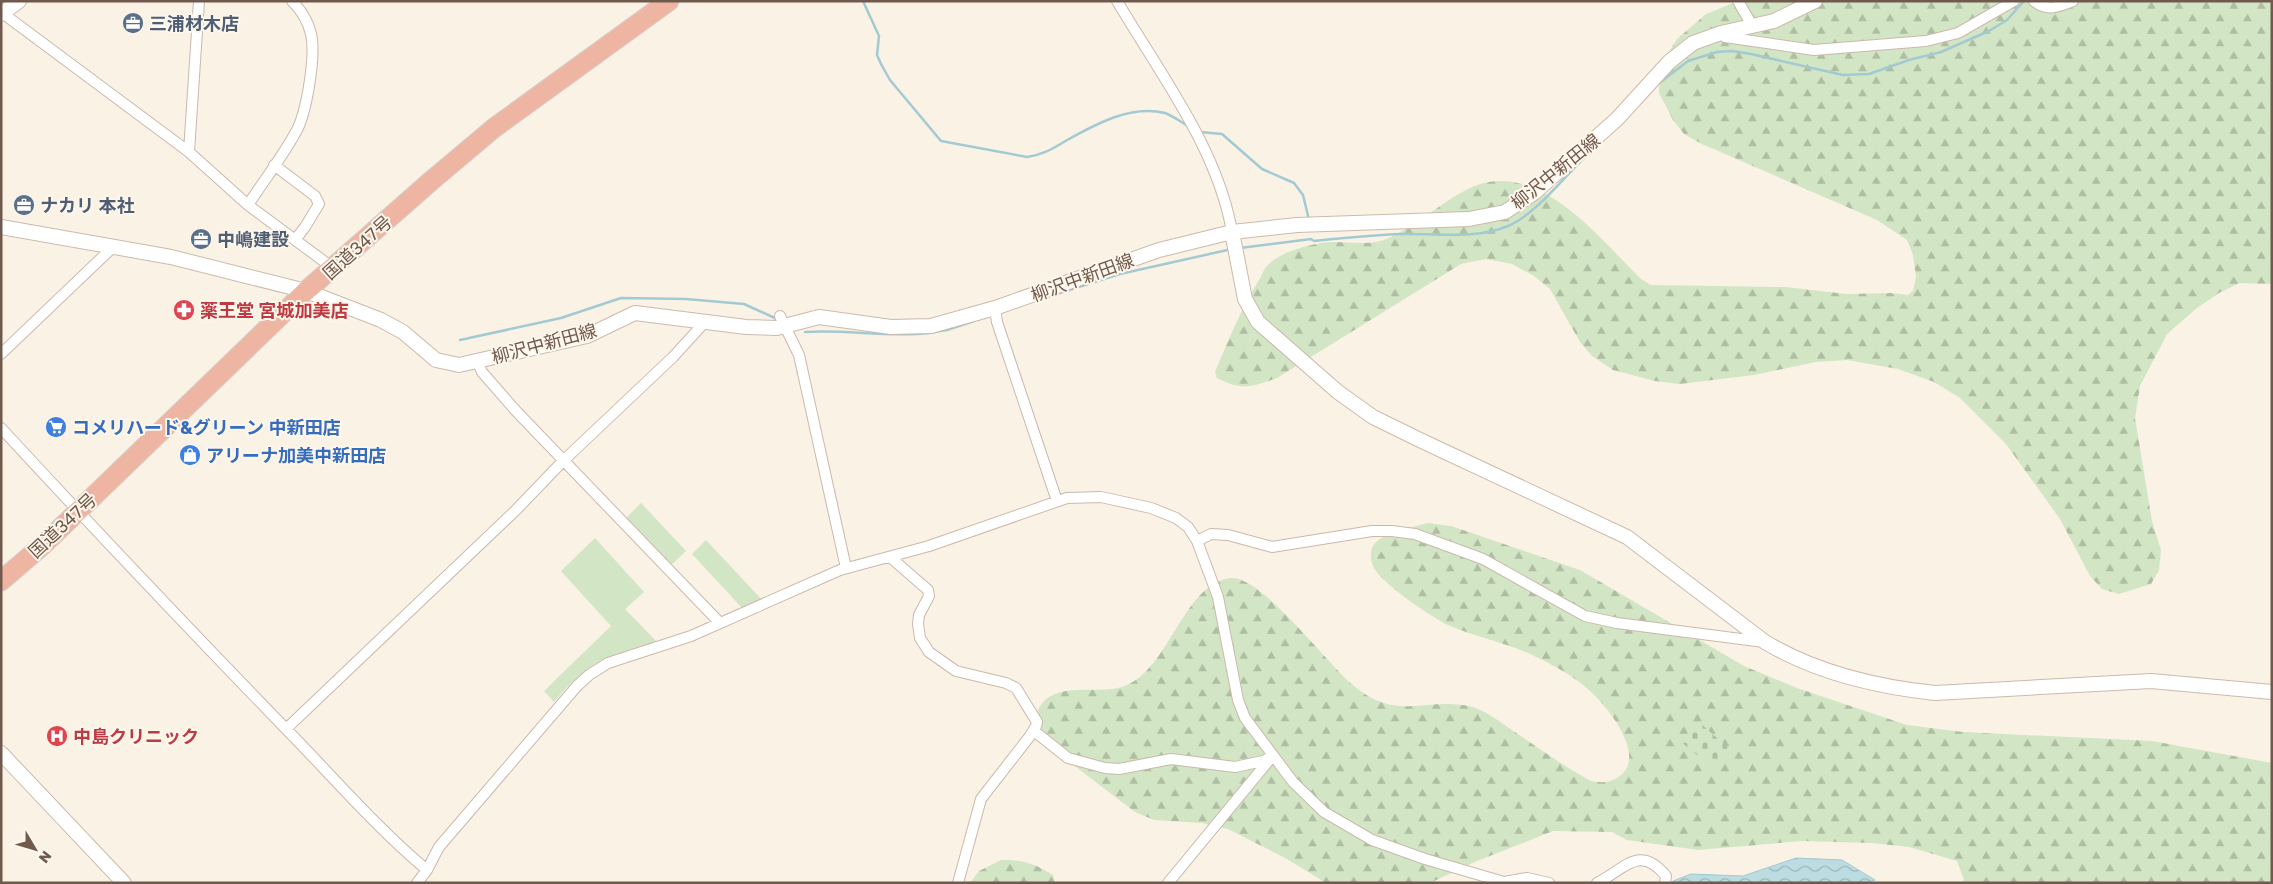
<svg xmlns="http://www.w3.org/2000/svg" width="2273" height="884" font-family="'Golos Text','Noto Sans JP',sans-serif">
  <defs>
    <pattern id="forest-firs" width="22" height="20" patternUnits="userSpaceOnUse" patternTransform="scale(1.25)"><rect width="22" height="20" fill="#d2e6c5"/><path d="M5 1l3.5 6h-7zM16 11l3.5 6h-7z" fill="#afbda2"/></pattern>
    <pattern id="cemetery-stones" width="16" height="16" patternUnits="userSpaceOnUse" patternTransform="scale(1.25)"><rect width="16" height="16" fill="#d2e6c5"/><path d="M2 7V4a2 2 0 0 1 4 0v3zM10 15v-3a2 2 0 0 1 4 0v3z" fill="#afbda2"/></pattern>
    <pattern id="water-waves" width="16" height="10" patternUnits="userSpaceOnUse" patternTransform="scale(1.25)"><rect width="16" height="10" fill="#bcdce1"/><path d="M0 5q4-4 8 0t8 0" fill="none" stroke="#9db5b9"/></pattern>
  </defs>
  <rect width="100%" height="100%" fill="#faf2e5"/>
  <path fill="#d2e6c5" d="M641,503L686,551L669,567L624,520Z
    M595,538L644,592L625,609L657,642C607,656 589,660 554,702L544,691L611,626L561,571Z
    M706,540L764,602L744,610L692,554Z"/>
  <path fill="url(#forest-firs)" d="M1738,1H2272V284L2240,283L2219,293L2197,308L2167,334L2140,386L2135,418L2152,521L2161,550L2159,570L2151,584L2119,594L2102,589L2090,576L2060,519L2006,444L1960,398L1934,382L1898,369L1847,360L1816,362L1754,375L1680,384L1655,381L1613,370L1592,356L1580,342L1550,289L1534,276L1512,264L1486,259L1461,264L1277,378C1252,387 1242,391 1217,378L1215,372C1228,341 1241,309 1259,280C1262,275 1264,268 1269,264C1281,252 1305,246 1321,243C1343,239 1367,248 1389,238C1416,225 1440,204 1466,190C1534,153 1599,238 1641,279L1651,285L1786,287L1846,294L1890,293L1908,295L1913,291L1916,277L1913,255L1907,240L1877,220L1702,144L1684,134L1673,120L1659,93L1660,66L1677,39L1706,14Z
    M1428,523L1451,526L1580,570L1744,666L1797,688L1907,725L1963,732L2152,741L2272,763V883H1961L1964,880L1957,861L1909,847L1872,843L1802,841L1698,850L1627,840L1612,832L1553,831L1477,861L1430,883H1326L1287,859L1228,829L1202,823L1154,820L1135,812L1038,738C1037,731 1035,722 1036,716C1046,679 1091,694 1118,688C1168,678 1182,582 1231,578C1262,576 1328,665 1354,686C1398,722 1422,697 1469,706C1486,710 1501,723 1515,732C1540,749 1565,767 1591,781C1602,783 1610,783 1620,776C1649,754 1602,699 1583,685C1568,673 1548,662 1530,654C1504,642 1475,637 1448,625C1431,617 1386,586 1376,571C1371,565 1369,552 1373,546C1380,533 1414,527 1428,523Z
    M1001,860C1021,859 1036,864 1053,875L1055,883H970L979,871Z"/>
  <path fill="url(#cemetery-stones)" d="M1699,722L1728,748L1712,767L1681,742Z"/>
  <path fill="url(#water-waves)" stroke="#a3cad2" d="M1796,858L1842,860L1875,880L1867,883H1673V881L1691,874L1743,876Z"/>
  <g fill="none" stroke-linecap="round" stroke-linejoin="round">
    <path stroke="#a3cad2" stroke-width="2.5" d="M863,1L879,36L877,55L881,64L890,80L941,141L1027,157C1044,155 1055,147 1069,139C1098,123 1131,105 1165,113C1173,116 1181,122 1188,126
      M1658,84L1688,61L1717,52L1732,51L1751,54L1843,75L1869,74L1909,60L1941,52L1989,31L2007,20L2024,1
      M1200,132L1222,134L1262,169L1294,183L1303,195L1309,220
      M1240,248L1311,239L1314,241C1343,238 1372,235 1402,234C1437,233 1475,240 1508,226C1536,214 1563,178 1585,157
      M1044,298L1120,274L1232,249
      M805,332C846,329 888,338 929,333
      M934,332L947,330L974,321
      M460,340L561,318L621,298L686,299L744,304L777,319"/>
    <g stroke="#cab9ac" stroke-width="12">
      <path id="street" d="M1117,1C1159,72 1218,149 1232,232
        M1738,1L1753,27
        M2034,1C2047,12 2058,7 2073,1
        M1,12L189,152L248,205L333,268
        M1721,33L1725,37L1814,50L1926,41L1958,33L2014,1
        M189,152L199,1
        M274,165L315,196L319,204L305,227L295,240
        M248,205C264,180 284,155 298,128C307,108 316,55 311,34C308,21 301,10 292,1
        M995,308L997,322L1057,501
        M780,316L799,355L846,568
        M1,354L113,247
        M477,361L482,372L516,411L720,623
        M1,428C96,531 191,631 288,731C334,778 377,828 427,870
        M1197,541L1211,534L1228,535L1272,547L1372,531H1392L1415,534L1483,559L1585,616L1617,623L1764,642
        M890,557L928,590L929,596L919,615L918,624L920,638L929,652L956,671L1006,683L1016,688L1037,722L1036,726L1030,736L981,799L958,883
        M286,729L516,510L563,461L673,357L705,322
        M1034,731L1068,758L1105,768L1119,769L1171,759L1235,767L1263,761L1273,756
        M417,883L427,870L439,847L577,686L589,675L608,663L691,636L840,570L929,546L1067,498L1101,497L1151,508L1176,518L1188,527L1197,541L1218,597L1238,700L1245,718L1293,782L1324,812L1372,840L1425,859L1504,882L1527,878L1549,883
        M1168,883L1270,759
        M1597,883C1624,870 1639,843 1666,876L1665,883"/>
    </g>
    <g stroke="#ccbaab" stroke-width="16">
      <path id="secondary" d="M1,14L19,1
        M1,227L171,257L306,291L381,320L403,332L436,360L459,365L587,336L635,313L746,327L777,328L819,317L891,327L931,326L995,308L1159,250L1232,232L1297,225L1469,219L1505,212L1534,193L1617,119L1669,62L1693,43L1721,33L1774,21L1815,1
        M1232,232L1245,299L1258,322L1338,392L1373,417L1422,441L1627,537L1765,642C1815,672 1878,687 1935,693L2151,681L2272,692
        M1,753L124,883"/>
    </g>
    <g stroke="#d7d1cd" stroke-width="21">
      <path id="highway" d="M1,581L44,544L306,291L431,181L494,128L669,1"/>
    </g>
    <use href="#street" stroke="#fff" stroke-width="10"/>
    <use href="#secondary" stroke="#fff" stroke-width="14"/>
    <use href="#highway" stroke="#eeb6a2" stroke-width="19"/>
  </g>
  <defs>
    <g id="office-disc" transform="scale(1.125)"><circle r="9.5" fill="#5c6f8a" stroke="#fdf6eb"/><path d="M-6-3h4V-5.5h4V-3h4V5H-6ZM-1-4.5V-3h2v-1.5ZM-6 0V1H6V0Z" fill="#fff"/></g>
    <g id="pharmacy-disc" transform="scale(1.125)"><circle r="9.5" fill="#e0444e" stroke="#fdf6eb"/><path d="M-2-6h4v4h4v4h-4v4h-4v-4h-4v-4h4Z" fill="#fff"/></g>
    <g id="supermarket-disc" transform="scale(1.125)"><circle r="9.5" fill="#3f7fe0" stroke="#fdf6eb"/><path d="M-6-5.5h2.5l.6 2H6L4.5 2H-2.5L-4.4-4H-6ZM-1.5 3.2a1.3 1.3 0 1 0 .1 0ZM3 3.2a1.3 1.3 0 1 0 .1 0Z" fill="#fff"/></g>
    <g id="shop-disc" transform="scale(1.125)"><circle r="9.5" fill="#3f7fe0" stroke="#fdf6eb"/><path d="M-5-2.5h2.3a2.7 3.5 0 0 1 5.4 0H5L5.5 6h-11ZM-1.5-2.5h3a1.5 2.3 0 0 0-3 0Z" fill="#fff"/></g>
    <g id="hospital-disc" transform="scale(1.125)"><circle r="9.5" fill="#e0444e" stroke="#fdf6eb"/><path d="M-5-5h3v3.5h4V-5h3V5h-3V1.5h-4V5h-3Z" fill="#fff"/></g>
  </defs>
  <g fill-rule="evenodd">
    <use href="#office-disc" x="133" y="23"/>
    <use href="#office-disc" x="24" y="205"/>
    <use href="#office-disc" x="201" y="239"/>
    <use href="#pharmacy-disc" x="184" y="310"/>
    <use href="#supermarket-disc" x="56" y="427"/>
    <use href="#shop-disc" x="190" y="455"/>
    <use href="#hospital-disc" x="57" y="736"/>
  </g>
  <g text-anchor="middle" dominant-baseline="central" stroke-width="4" stroke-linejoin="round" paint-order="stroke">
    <g font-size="18" font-weight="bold" fill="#4e5e75" stroke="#fdf6eb" text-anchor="start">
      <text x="149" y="23">三浦材木店</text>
      <text x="40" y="205">ナカリ 本社</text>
      <text x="217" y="239">中嶋建設</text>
    </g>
    <g font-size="18" fill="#70594d" stroke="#fdf6eb">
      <text transform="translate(1555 171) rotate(-39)">柳沢中新田線</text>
      <text transform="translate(357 247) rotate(-42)">国道347号</text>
      <text transform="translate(1082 277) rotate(-20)">柳沢中新田線</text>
      <text transform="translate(544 343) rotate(-15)">柳沢中新田線</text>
      <text transform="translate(62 525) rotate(-43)">国道347号</text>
    </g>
    <g font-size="18" font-weight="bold" fill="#be3a42" stroke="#fdf6eb" text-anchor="start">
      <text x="200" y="310">薬王堂 宮城加美店</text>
      <text x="73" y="736">中島クリニック</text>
    </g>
    <g font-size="18" font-weight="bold" fill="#366cbe" stroke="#fdf6eb" text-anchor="start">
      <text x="72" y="427">コメリハード&amp;グリーン 中新田店</text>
      <text x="206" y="455">アリーナ加美中新田店</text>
    </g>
  </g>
  <rect width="2273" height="884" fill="none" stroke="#70594d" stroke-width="5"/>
  <g transform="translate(35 849) rotate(128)" stroke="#fdf6eb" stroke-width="4" paint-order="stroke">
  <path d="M0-4L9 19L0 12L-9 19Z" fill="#70594d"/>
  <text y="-8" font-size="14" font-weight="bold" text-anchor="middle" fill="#70594d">N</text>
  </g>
</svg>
